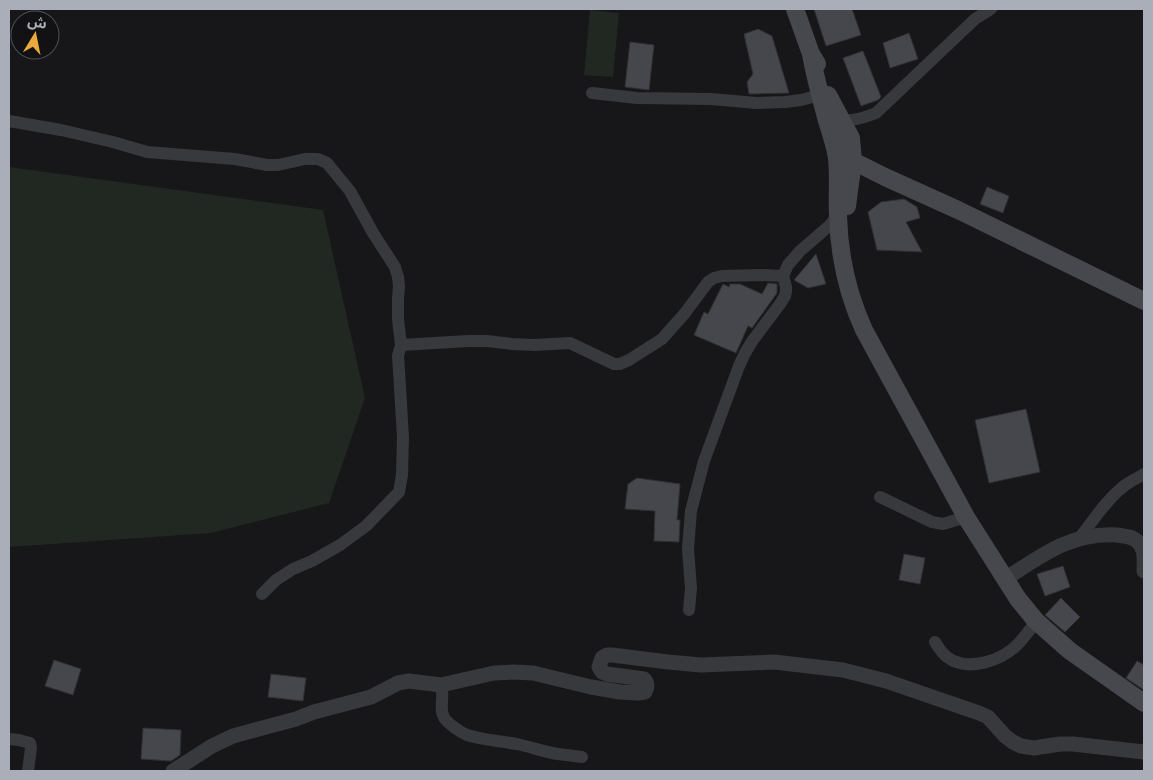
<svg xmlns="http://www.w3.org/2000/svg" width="1153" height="780" font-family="Signika,'Noto Sans Arabic',sans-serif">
  <rect width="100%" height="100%" fill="#171719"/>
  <path fill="#212822" d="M590,10L619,13L613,77L584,75Z
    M9,167L323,210L365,398L329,503L211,533L9,547Z"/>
  <path fill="#46474c" stroke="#313135" d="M814,9H852L861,35L826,46Z
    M758,29L772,36L789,93L749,94L747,82L753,74L744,34Z
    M909,33L918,59L890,68L883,43Z
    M630,42L654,45L649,90L625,87Z
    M863,51L881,97L878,100L861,106L843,58Z
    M987,187L1009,196L1003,213L980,204Z
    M904,199L917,207L920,218L906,222L922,252L877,250L868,212L881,202Z
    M816,254L826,284L808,288L794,280Z
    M768,283L777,284V293L752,328L748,326L736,353L694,335L704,312L708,314L723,284L729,287L730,284H740L762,294Z
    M1026,409L1040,472L989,483L975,420Z
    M637,478L680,484L677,520H680L679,542L654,541L655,511L625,509L628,484Z
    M904,554L925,558L920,584L899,580Z
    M1063,566L1070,587L1045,596L1037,574Z
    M1061,598L1080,617L1065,632L1045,615Z
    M54,660L81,669L73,695L45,686Z
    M1137,661L1144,665V690L1126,678Z
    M271,674L306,678L303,701L268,697Z
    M143,728L181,730L180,755L171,761L141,759Z"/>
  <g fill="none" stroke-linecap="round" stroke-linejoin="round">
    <path stroke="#38393d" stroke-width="12" d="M592,93L637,98L711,99L756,103L785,102L801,100L820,95
      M841,120C854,121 863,118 876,113L975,19L991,9
      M9,121L61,130L113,142L147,152L235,159L267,165H278L305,159H318L327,163L350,191L373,233L395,267L398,277L399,286L398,299V319L401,345L398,356L399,371L403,437L402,475L399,492L366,526L340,545L312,561L293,569L276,580L262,594
      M401,345L468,341H487L512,344L534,345L570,343L614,364H620L629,360L662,339L685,313L708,282L714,278L722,276L760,275L783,276
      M880,497L932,522L943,524L966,517
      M1079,539C1091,523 1112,492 1130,482C1134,479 1140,477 1144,474
      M689,610L691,588L688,549L691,511L704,461L739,366L745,353L753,340L780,304L785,296L786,291V287L783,276L788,265L800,251L829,226L838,215
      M935,642C938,647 942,653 947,657C968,673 1003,660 1019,643C1025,636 1031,629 1036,621
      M441,685C445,696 438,710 445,719C450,725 460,732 467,735C483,740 500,741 517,744C531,747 544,752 558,754C566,755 574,756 582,757
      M9,739L19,740L30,743L31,748L28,771"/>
    <path stroke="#38393d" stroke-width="15" d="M1005,579C1041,556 1071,532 1117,535C1124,536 1133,536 1138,542C1146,549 1144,561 1144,571
      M173,771L212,746L233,736L296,719L314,712L371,697L398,683L409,681L441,685L494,673L514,672L533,673L591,687L620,692L638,693L645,692C648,686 648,683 644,679L607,674L602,672L599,667L602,658L607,655H612L668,662L701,665L774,662L843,670L886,681L979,713L988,717L1005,736L1013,742L1021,746L1034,748L1060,744H1073L1144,752"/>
    <path stroke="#46484d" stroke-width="18" d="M795,9L811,54L817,64
      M811,54C815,77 821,98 827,121C831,133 835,145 837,158C839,177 837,196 838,215C839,254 848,295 864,330L966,517L1018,599L1036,621L1070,651L1144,703
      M828,95L851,138L853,161L847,206
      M837,158L853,161L885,177L958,210L1144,301"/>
  </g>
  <rect width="1153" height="780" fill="none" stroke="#a9aeb8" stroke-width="20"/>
  <g transform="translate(35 35) rotate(10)"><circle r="24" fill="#121214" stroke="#4e5056"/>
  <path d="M0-4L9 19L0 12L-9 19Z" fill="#ebaa3c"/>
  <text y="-8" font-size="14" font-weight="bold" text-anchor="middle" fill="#a9aeb8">ش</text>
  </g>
</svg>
